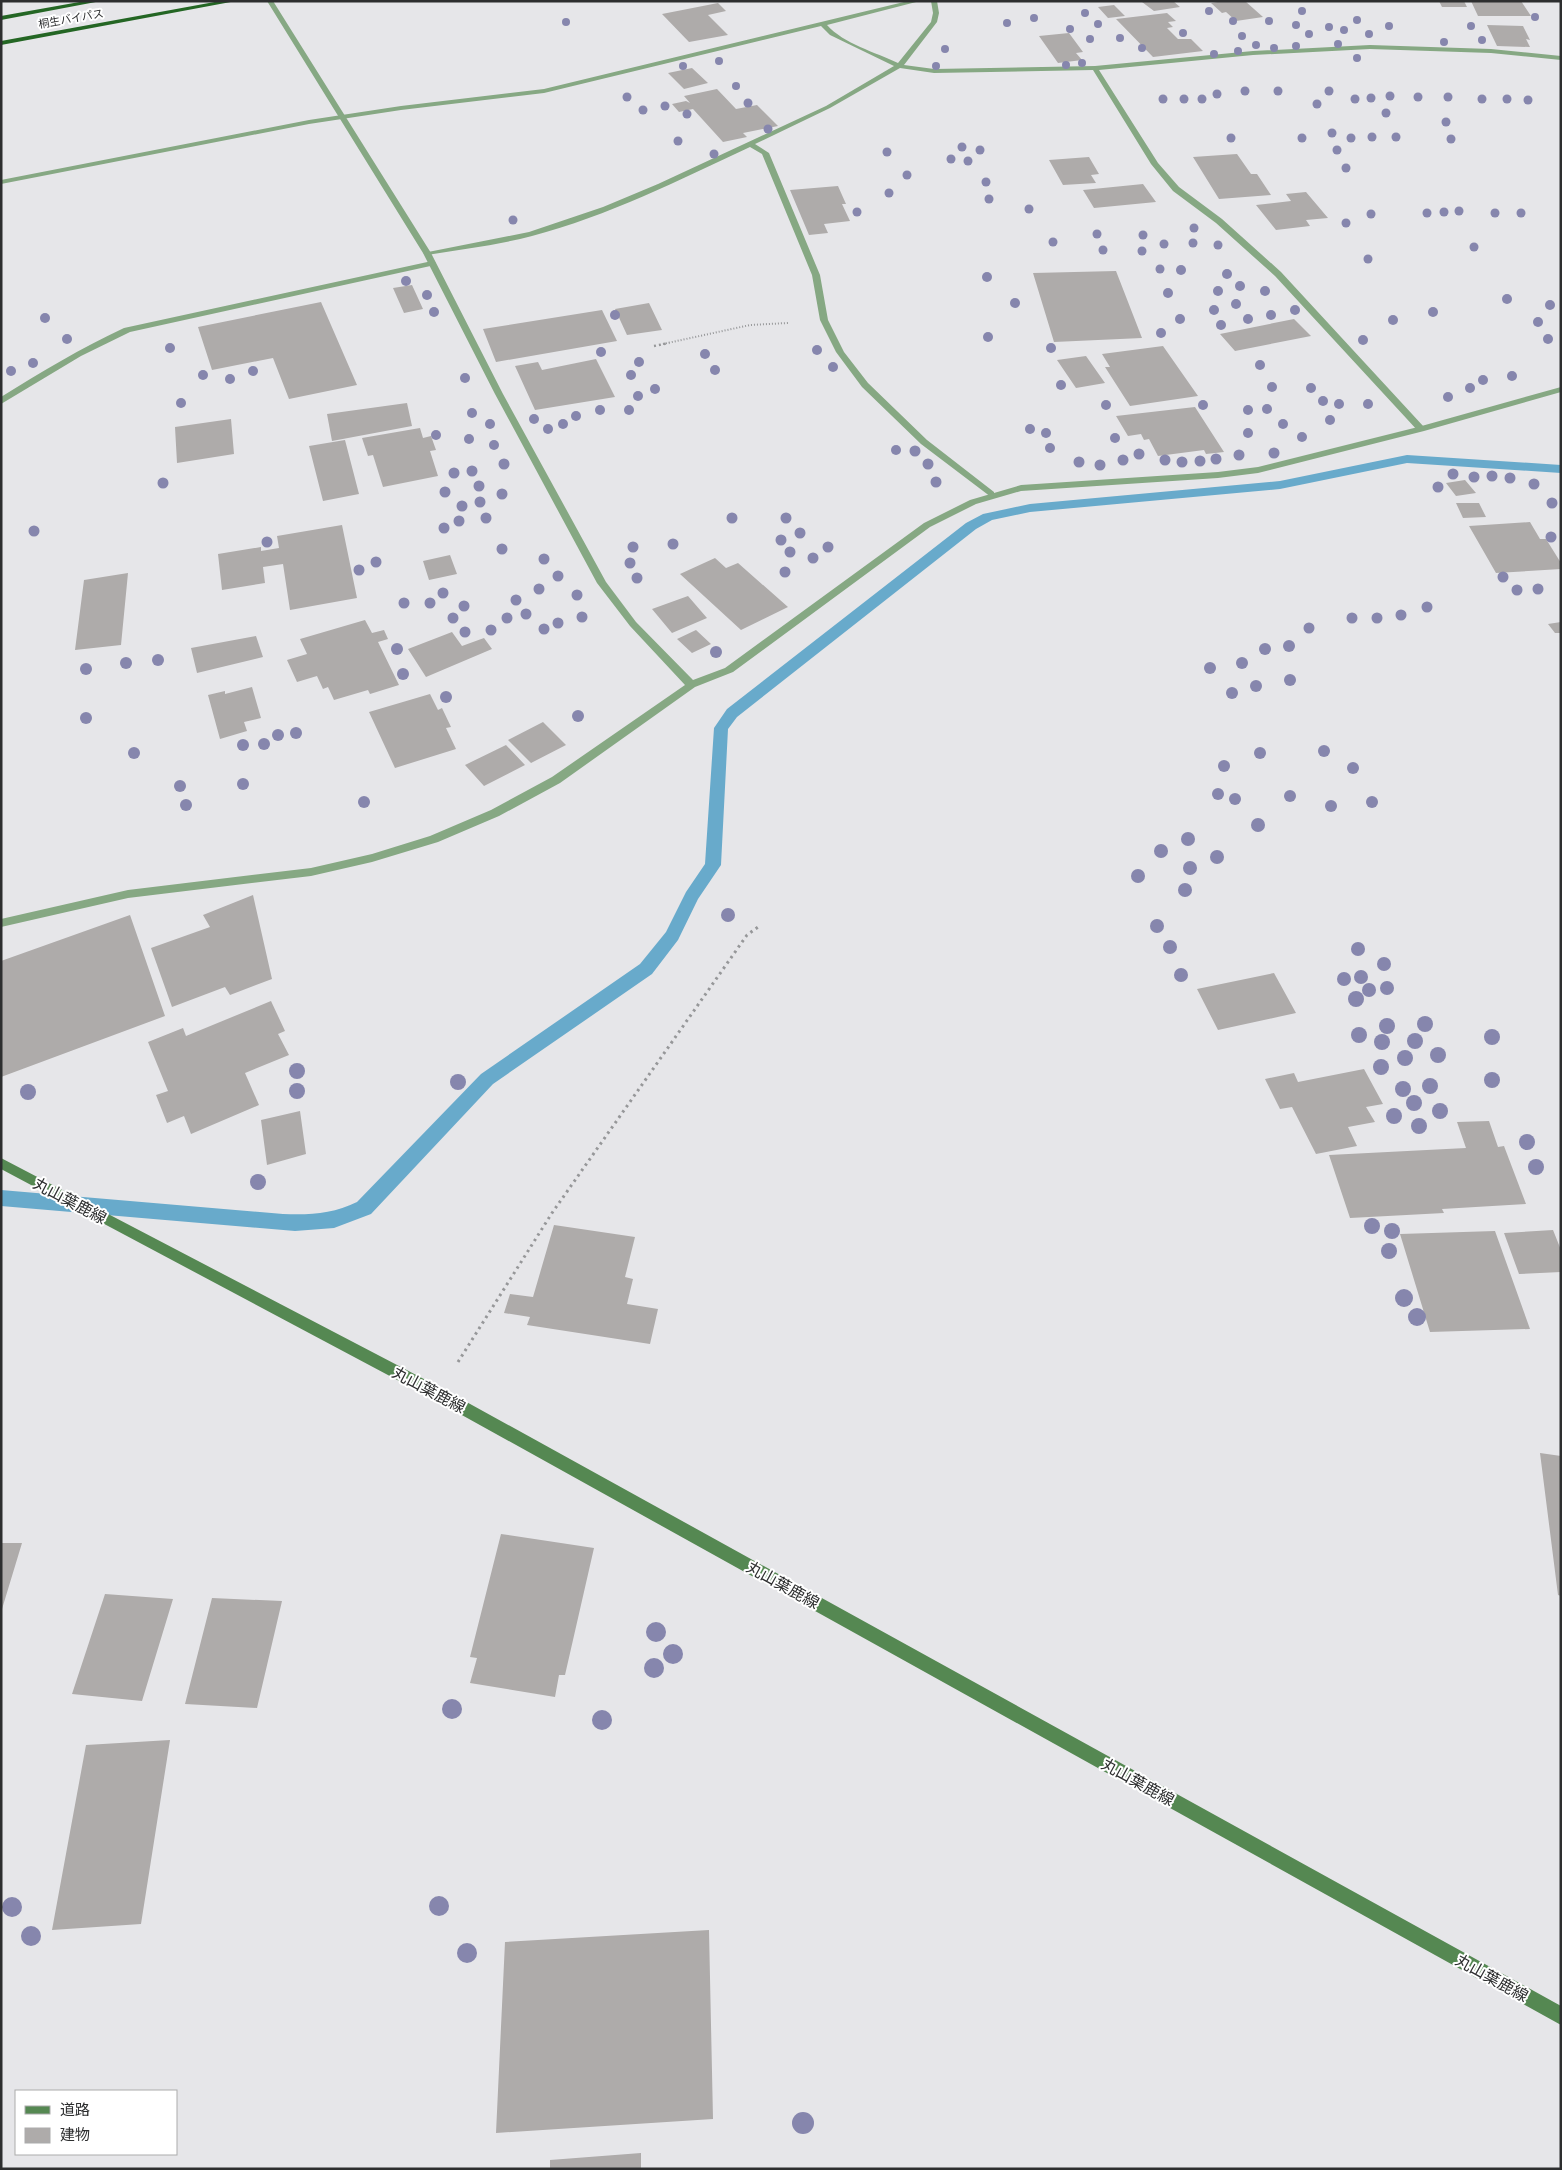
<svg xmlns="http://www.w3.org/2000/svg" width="1562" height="2170" font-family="'Fira Sans Condensed','Noto Sans JP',sans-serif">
  <rect width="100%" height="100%" fill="#e6e6e9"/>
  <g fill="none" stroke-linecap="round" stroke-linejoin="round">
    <path fill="#68aacb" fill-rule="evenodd" d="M1407,455L1561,465V473L1407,463L1280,489L1030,512L992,520L976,529L737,717L728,729L721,865L698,899L678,940L652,974L493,1084L371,1214L334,1228L295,1231L1,1206V1190L283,1214C310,1215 333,1214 357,1202L481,1074L640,964L666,932L686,892L705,864L714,728L727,709L966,523L983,514L1030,504L1280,481Z"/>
  </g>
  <path fill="#aeabaa" d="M1144,1H1173L1180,7L1154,11L1142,2Z
    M1224,1H1245L1263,17L1236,21L1226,12L1222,13L1211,3Z
    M1439,1H1464L1467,7H1442Z
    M1471,1H1521L1531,16H1478Z
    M718,3L726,11L708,15L728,35L689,42L662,14Z
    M1114,5L1125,16L1108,18L1098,7Z
    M1167,13L1176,21L1168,22L1173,27L1167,28L1178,39H1191L1203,51L1153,57L1116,19Z
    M1487,25L1523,26L1530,40L1526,39L1530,47L1497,46Z
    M1069,33L1083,52L1076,53L1082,60L1058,63L1039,36Z
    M692,68L708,83L684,89L668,73Z
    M717,89L736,109L757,105L778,126L743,133L747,137L723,142L693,109L679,112L672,104L686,101L690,103L684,96Z
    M1237,154L1251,174H1257L1271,195L1219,199L1193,157Z
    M1089,157L1099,174L1091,175L1096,183L1063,185L1049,160Z
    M1143,184L1156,202L1094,208L1083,190Z
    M838,186L846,204H842L850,221L824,224L828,233L809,235L790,190Z
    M1306,192L1328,218L1306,220L1310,226L1276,230L1256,205L1291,201L1286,194Z
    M1116,271L1142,338L1054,342L1033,273Z
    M412,285L423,309L404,313L393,288Z
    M321,302L357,385L289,399L273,358L212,370L198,327Z
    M649,303L662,330L627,335L615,309Z
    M602,310L617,341L496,362L483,329Z
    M1294,319L1311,336L1235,351L1220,334Z
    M1163,346L1198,396L1130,406L1105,367H1110L1102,354Z
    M1086,356L1105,383L1076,388L1057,360Z
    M596,359L615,397L535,410L515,366L538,362L542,370Z
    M407,403L412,426L332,441L327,414Z
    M1195,407L1224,452L1206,454L1204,450L1158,456L1149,439L1144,440L1141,434L1128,436L1116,416Z
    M231,419L234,454L177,463L175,427Z
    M420,428L423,438L431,436L436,450L430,451L438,476L383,487L373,455L368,456L362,438Z
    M345,440L359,494L323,501L309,446Z
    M1465,480L1476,493L1456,496L1446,483Z
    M1456,503H1479L1486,517L1463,518Z
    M1530,522L1540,539H1546L1561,563V569L1496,573L1469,526Z
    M342,525L357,598L290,610L283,564L263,567L265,583L222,590L218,554L261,547V551L279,548L277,536Z
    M450,555L457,574L429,580L423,561Z
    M715,558L726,568L738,563L788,607L741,630L680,574Z
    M128,573L121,645L75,650L84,580Z
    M688,596L707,618L672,633L652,609Z
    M365,620L372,633L384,630L388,639L378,642L399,685L370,694L368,690L334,700L328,687L323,689L317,676L297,682L287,660L307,654L300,639Z
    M1561,622V633H1555L1548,624Z
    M696,630L711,644L692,653L677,639Z
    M452,632L462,646L484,638L492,649L426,677L408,649Z
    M256,636L263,657L197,673L191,648Z
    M252,687L261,718L244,722L247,731L220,739L208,695L225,691V694Z
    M430,694L438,710L442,708L451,727L446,728L456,749L395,768L369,712Z
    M543,722L566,745L531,763L508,740Z
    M506,745L525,765L484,786L465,765Z
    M253,895L272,979L230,995L225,987L172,1007L151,948L210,927L203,915Z
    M130,915L165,1016L1,1077V961Z
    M1274,973L1296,1013L1218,1030L1197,989Z
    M271,1001L285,1031L278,1034L289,1055L245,1073L259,1105L191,1134L184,1116L167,1123L156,1095L168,1091L148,1042L183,1028L186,1036Z
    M1364,1069L1383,1104L1366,1107L1375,1122L1348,1127L1357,1146L1316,1154L1292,1107L1280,1109L1265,1079L1294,1073L1298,1082Z
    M300,1111L306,1154L267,1165L261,1120Z
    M1489,1121L1498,1147L1504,1146L1526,1204L1442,1209L1444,1213L1350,1218L1329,1155L1466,1148L1457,1122Z
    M554,1225L635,1237L625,1277L633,1279L627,1304L658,1309L650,1344L527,1325L530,1317L504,1313L510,1294L533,1297Z
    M1553,1230L1561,1250V1272L1519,1274L1504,1233Z
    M1495,1231L1530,1329L1430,1332L1400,1234Z
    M1540,1453L1561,1456V1596L1558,1595Z
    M501,1534L594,1548L565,1675H559L555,1697L470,1683L477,1658L470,1657Z
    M1,1543H22L2,1609H1Z
    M105,1594L173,1599L142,1701L72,1694Z
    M212,1598L282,1601L257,1708L185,1704Z
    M170,1740L141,1924L52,1930L86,1745Z
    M709,1930L713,2119L496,2133L505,1942Z
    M641,2153V2169H550V2160Z"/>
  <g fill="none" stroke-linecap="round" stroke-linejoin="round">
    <path stroke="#969799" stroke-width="2" stroke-dasharray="1 2" stroke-linecap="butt" d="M663,344L750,325L788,323"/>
    <path stroke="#969799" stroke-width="2.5" stroke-dasharray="2 3" stroke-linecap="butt" d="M654,346L669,343"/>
    <path stroke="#969799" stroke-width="3" stroke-dasharray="2.5 4" stroke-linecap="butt" d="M458,1362L552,1213L747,935L758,927"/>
    <path fill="#86a883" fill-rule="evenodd" d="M908,1H920L827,25C844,44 875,52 898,63L931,22L933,13L931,1H937L939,13L937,22L904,65L934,69L1095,66L1253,51L1370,45L1491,49L1561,56V60L1491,53L1370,49L1253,55L1099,70L1158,163L1179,187L1222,219L1281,272L1424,427V431H1418L1275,276L1216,223L1173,191L1151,164L1093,70L934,73L900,68L830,108L755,144L769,153L820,275L828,320L844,352L868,383L927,440L994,492V496L991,497L921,444L862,387L836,352L820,320L812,275L762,154L750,147C679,180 608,216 532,236C498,245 462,249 427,255L423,253L529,232L603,207L658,184L826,106L894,66L830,35L821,26L544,93L401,110L309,124L1,184V180L309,120L401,106L544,89Z
      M432,261L436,263L435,265L130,332L81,356L1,404V397C41,372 81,348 124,328Z"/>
    <path fill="#86a883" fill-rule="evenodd" d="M267,1H273L431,253L503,394L606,582L636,622L693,680L725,668L924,523L970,500L1021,485L1218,472L1258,467L1418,427L1561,387V392L1424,431L1258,473L1218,478L1021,491L976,504L930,527L733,672L695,687L560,783L499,816L438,842L372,862L311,876L128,898L1,927V919L128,890L311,868L372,854L430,836L491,810L552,777L685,685L630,626L597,583L495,394L423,253Z"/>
    <path fill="#558852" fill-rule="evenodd" d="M1,1158L443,1389L1561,2006V2025L433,1399L1,1169Z"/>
    <path fill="#246624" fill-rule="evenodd" d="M85,1H101L1,20V16Z
      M220,1H236L1,45V41Z"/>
  </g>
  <g fill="#8686ad">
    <circle cx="1209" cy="11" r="4"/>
    <circle cx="1302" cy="11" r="4"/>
    <circle cx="1085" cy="13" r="4"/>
    <circle cx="1535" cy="17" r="4"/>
    <circle cx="1034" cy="18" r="4"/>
    <circle cx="1357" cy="20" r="4"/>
    <circle cx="1233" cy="21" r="4"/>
    <circle cx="1269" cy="21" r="4"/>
    <circle cx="566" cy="22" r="4"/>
    <circle cx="1007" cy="23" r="4"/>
    <circle cx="1098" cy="24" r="4"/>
    <circle cx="1296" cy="25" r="4"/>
    <circle cx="1389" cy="26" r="4"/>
    <circle cx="1471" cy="26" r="4"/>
    <circle cx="1329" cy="27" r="4"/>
    <circle cx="1070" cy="29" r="4"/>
    <circle cx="1344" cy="30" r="4"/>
    <circle cx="1183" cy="33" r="4"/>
    <circle cx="1309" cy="34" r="4"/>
    <circle cx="1369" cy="34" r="4"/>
    <circle cx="1242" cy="36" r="4"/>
    <circle cx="1120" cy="38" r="4"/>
    <circle cx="1090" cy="39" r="4"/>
    <circle cx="1482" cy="40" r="4"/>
    <circle cx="1444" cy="42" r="4"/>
    <circle cx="1338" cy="44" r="4"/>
    <circle cx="1256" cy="45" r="4"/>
    <circle cx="1296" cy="46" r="4"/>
    <circle cx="1142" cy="48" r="4"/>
    <circle cx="1274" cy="48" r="4"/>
    <circle cx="945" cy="49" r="4"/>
    <circle cx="1238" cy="51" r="4"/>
    <circle cx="1214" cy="54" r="4"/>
    <circle cx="1357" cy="58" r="4"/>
    <circle cx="719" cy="61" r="4"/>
    <circle cx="1082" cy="63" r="4"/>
    <circle cx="1066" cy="65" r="4"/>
    <circle cx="683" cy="66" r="4"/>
    <circle cx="936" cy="66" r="4"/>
    <circle cx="736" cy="86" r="4"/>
    <circle cx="1245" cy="91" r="4.5"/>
    <circle cx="1278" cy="91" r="4.5"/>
    <circle cx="1329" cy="91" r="4.5"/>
    <circle cx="1217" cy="94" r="4.5"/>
    <circle cx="1390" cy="96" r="4.5"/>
    <circle cx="627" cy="97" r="4.5"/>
    <circle cx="1418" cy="97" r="4.5"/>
    <circle cx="1448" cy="97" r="4.5"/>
    <circle cx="1371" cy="98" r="4.5"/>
    <circle cx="1163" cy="99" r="4.5"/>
    <circle cx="1184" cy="99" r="4.5"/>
    <circle cx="1202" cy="99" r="4.5"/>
    <circle cx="1355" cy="99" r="4.5"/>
    <circle cx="1482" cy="99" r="4.5"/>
    <circle cx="1507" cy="99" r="4.5"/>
    <circle cx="1528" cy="100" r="4.5"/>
    <circle cx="748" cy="103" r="4.5"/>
    <circle cx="1317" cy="104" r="4.5"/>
    <circle cx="665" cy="106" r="4.5"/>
    <circle cx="643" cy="110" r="4.5"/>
    <circle cx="1386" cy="113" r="4.5"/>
    <circle cx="687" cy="114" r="4.5"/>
    <circle cx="1446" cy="122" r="4.5"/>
    <circle cx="768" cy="129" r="4.5"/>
    <circle cx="1332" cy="133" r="4.5"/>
    <circle cx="1372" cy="137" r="4.5"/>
    <circle cx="1396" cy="137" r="4.5"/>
    <circle cx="1231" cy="138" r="4.5"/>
    <circle cx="1302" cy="138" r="4.5"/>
    <circle cx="1351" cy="138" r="4.5"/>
    <circle cx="1451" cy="139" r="4.5"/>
    <circle cx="678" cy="141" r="4.5"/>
    <circle cx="962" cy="147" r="4.5"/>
    <circle cx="980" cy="150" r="4.5"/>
    <circle cx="1337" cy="150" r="4.5"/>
    <circle cx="887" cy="152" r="4.5"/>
    <circle cx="714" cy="154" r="4.5"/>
    <circle cx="951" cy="159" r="4.5"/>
    <circle cx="968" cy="161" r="4.5"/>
    <circle cx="1346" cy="168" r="4.5"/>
    <circle cx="907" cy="175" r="4.5"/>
    <circle cx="986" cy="182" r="4.5"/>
    <circle cx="889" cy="193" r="4.5"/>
    <circle cx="989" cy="199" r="4.5"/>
    <circle cx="1029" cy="209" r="4.5"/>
    <circle cx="1459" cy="211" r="4.5"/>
    <circle cx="857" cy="212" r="4.5"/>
    <circle cx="1444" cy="212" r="4.5"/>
    <circle cx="1427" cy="213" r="4.5"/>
    <circle cx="1495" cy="213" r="4.5"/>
    <circle cx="1521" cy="213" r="4.5"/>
    <circle cx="1371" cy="214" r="4.5"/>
    <circle cx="513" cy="220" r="4.5"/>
    <circle cx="1346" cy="223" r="4.5"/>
    <circle cx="1194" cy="228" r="4.5"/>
    <circle cx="1097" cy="234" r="4.5"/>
    <circle cx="1143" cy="235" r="4.5"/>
    <circle cx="1053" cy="242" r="4.5"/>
    <circle cx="1193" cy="243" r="4.5"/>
    <circle cx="1164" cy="244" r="4.5"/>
    <circle cx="1218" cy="245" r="4.5"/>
    <circle cx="1474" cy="247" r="4.5"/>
    <circle cx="1103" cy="250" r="4.5"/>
    <circle cx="1142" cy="251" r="4.5"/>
    <circle cx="1368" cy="259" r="4.5"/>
    <circle cx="1160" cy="269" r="4.5"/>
    <circle cx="1181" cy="270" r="5"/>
    <circle cx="1227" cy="274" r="5"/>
    <circle cx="987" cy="277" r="5"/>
    <circle cx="406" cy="281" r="5"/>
    <circle cx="1240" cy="286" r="5"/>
    <circle cx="1218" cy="291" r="5"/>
    <circle cx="1265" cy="291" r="5"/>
    <circle cx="1168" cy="293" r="5"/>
    <circle cx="427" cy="295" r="5"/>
    <circle cx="1507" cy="299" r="5"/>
    <circle cx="1015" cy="303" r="5"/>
    <circle cx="1236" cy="304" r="5"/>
    <circle cx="1550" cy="305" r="5"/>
    <circle cx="1214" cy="310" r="5"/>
    <circle cx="1295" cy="310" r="5"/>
    <circle cx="434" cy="312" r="5"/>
    <circle cx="1433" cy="312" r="5"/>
    <circle cx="615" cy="315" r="5"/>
    <circle cx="1271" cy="315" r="5"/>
    <circle cx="45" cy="318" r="5"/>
    <circle cx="1180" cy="319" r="5"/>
    <circle cx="1248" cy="319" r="5"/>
    <circle cx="1393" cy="320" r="5"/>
    <circle cx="1538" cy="322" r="5"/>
    <circle cx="1221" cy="325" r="5"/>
    <circle cx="1161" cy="333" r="5"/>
    <circle cx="988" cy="337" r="5"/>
    <circle cx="67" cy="339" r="5"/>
    <circle cx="1548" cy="339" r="5"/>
    <circle cx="1363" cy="340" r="5"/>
    <circle cx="170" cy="348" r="5"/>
    <circle cx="1051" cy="348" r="5"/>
    <circle cx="817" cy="350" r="5"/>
    <circle cx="601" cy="352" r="5"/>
    <circle cx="705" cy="354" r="5"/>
    <circle cx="639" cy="362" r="5"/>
    <circle cx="33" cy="363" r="5"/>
    <circle cx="1260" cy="365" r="5"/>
    <circle cx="833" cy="367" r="5"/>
    <circle cx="715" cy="370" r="5"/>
    <circle cx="11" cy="371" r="5"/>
    <circle cx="253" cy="371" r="5"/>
    <circle cx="203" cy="375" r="5"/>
    <circle cx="631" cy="375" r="5"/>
    <circle cx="1512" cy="376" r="5"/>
    <circle cx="465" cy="378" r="5"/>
    <circle cx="230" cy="379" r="5"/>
    <circle cx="1483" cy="380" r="5"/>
    <circle cx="1061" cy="385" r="5"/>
    <circle cx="1272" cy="387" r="5"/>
    <circle cx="1311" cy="388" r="5"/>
    <circle cx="1470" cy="388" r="5"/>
    <circle cx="655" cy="389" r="5"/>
    <circle cx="638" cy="396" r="5"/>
    <circle cx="1448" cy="397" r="5"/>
    <circle cx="1323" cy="401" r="5"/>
    <circle cx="181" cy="403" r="5"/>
    <circle cx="1339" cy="404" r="5"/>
    <circle cx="1368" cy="404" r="5"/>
    <circle cx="1106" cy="405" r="5"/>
    <circle cx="1203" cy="405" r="5"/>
    <circle cx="1267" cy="409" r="5"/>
    <circle cx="600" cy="410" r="5"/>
    <circle cx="629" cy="410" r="5"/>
    <circle cx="1248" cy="410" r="5"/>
    <circle cx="472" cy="413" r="5"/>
    <circle cx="576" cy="416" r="5"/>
    <circle cx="534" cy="419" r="5"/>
    <circle cx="1330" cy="420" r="5"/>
    <circle cx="490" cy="424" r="5"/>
    <circle cx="563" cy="424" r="5"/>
    <circle cx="1283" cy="424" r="5"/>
    <circle cx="548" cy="429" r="5"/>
    <circle cx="1030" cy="429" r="5"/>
    <circle cx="1046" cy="433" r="5"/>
    <circle cx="1248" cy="433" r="5"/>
    <circle cx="436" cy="435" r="5"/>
    <circle cx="1302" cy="437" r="5"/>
    <circle cx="1115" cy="438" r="5"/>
    <circle cx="469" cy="439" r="5"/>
    <circle cx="494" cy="445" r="5"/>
    <circle cx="1050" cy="448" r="5"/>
    <circle cx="896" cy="450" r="5"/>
    <circle cx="915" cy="451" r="5.5"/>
    <circle cx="1274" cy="453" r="5.5"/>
    <circle cx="1139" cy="454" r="5.5"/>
    <circle cx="1239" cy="455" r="5.5"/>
    <circle cx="1216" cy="459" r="5.5"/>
    <circle cx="1123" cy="460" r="5.5"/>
    <circle cx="1165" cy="460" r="5.5"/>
    <circle cx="1200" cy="461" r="5.5"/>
    <circle cx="1079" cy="462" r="5.5"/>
    <circle cx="1182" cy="462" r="5.5"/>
    <circle cx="504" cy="464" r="5.5"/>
    <circle cx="928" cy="464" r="5.5"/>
    <circle cx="1100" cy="465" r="5.5"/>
    <circle cx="472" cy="471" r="5.5"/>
    <circle cx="454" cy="473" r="5.5"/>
    <circle cx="1453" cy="474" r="5.5"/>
    <circle cx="1492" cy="476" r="5.5"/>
    <circle cx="1474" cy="477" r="5.5"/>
    <circle cx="1510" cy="478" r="5.5"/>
    <circle cx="936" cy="482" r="5.5"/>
    <circle cx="163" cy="483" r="5.5"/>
    <circle cx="1534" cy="484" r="5.5"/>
    <circle cx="479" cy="486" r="5.5"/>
    <circle cx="1438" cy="487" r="5.5"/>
    <circle cx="445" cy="492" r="5.5"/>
    <circle cx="502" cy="494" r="5.5"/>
    <circle cx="480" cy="502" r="5.5"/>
    <circle cx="1552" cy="503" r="5.5"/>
    <circle cx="462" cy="506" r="5.5"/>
    <circle cx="486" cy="518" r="5.5"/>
    <circle cx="732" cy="518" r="5.5"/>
    <circle cx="786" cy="518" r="5.5"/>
    <circle cx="459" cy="521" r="5.5"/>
    <circle cx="444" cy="528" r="5.5"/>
    <circle cx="34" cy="531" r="5.5"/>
    <circle cx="800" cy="533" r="5.5"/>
    <circle cx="1551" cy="537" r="5.5"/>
    <circle cx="781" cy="540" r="5.5"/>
    <circle cx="267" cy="542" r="5.5"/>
    <circle cx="673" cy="544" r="5.5"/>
    <circle cx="633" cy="547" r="5.5"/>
    <circle cx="828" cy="547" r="5.5"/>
    <circle cx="502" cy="549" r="5.5"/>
    <circle cx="790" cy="552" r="5.5"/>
    <circle cx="813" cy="558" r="5.5"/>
    <circle cx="544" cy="559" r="5.5"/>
    <circle cx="376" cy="562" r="5.5"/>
    <circle cx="630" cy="563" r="5.5"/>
    <circle cx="359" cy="570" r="5.5"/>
    <circle cx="785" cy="572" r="5.5"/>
    <circle cx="558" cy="576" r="5.5"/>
    <circle cx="1503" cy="577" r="5.5"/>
    <circle cx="637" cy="578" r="5.5"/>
    <circle cx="539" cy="589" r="5.5"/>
    <circle cx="1538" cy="589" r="5.5"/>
    <circle cx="1517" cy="590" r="5.5"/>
    <circle cx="443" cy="593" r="5.5"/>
    <circle cx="577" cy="595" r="5.5"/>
    <circle cx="516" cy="600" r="5.5"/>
    <circle cx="404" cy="603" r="5.5"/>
    <circle cx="430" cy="603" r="5.5"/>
    <circle cx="464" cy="606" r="5.5"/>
    <circle cx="1427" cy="607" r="5.5"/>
    <circle cx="526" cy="614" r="5.5"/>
    <circle cx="1401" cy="615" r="5.5"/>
    <circle cx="582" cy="617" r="5.5"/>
    <circle cx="453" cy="618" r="5.5"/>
    <circle cx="507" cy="618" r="5.5"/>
    <circle cx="1352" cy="618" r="5.5"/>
    <circle cx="1377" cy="618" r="5.5"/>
    <circle cx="558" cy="623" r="5.5"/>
    <circle cx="1309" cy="628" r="5.5"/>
    <circle cx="544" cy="629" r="5.5"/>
    <circle cx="491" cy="630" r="5.5"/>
    <circle cx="465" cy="632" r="5.5"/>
    <circle cx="1289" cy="646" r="6"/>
    <circle cx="397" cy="649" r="6"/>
    <circle cx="1265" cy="649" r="6"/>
    <circle cx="716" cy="652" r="6"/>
    <circle cx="158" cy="660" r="6"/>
    <circle cx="126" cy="663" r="6"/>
    <circle cx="1242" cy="663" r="6"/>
    <circle cx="1210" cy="668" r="6"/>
    <circle cx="86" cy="669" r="6"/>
    <circle cx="403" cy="674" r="6"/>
    <circle cx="1290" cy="680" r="6"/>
    <circle cx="1256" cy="686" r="6"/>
    <circle cx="1232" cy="693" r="6"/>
    <circle cx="446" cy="697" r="6"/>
    <circle cx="578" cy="716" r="6"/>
    <circle cx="86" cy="718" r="6"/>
    <circle cx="296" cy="733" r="6"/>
    <circle cx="278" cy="735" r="6"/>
    <circle cx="264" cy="744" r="6"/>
    <circle cx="243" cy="745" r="6"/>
    <circle cx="1324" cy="751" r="6"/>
    <circle cx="134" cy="753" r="6"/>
    <circle cx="1260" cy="753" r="6"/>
    <circle cx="1224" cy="766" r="6"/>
    <circle cx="1353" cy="768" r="6"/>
    <circle cx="243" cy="784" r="6"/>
    <circle cx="180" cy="786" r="6"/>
    <circle cx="1218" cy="794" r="6"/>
    <circle cx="1290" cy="796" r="6"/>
    <circle cx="1235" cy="799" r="6"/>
    <circle cx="364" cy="802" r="6"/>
    <circle cx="1372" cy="802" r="6"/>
    <circle cx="186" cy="805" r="6"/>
    <circle cx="1331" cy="806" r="6"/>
    <circle cx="1258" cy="825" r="7"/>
    <circle cx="1188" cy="839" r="7"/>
    <circle cx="1161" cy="851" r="7"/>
    <circle cx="1217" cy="857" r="7"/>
    <circle cx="1190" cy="868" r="7"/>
    <circle cx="1138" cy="876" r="7"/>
    <circle cx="1185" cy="890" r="7"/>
    <circle cx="728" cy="915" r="7"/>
    <circle cx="1157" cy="926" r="7"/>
    <circle cx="1170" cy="947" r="7"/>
    <circle cx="1358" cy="949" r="7"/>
    <circle cx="1384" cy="964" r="7"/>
    <circle cx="1181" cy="975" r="7"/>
    <circle cx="1361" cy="977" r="7"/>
    <circle cx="1344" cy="979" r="7"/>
    <circle cx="1387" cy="988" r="7"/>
    <circle cx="1369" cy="990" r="7"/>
    <circle cx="1356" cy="999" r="8"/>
    <circle cx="1425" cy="1024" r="8"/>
    <circle cx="1387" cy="1026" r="8"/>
    <circle cx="1359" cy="1035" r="8"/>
    <circle cx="1492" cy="1037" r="8"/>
    <circle cx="1415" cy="1041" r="8"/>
    <circle cx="1382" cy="1042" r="8"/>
    <circle cx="1438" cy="1055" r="8"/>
    <circle cx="1405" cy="1058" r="8"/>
    <circle cx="1381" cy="1067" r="8"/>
    <circle cx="297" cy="1071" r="8"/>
    <circle cx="1492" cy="1080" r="8"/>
    <circle cx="458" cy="1082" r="8"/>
    <circle cx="1430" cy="1086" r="8"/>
    <circle cx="1403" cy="1089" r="8"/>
    <circle cx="297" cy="1091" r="8"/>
    <circle cx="28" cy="1092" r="8"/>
    <circle cx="1414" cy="1103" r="8"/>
    <circle cx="1440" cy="1111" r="8"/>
    <circle cx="1394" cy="1116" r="8"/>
    <circle cx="1419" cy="1126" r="8"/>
    <circle cx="1527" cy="1142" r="8"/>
    <circle cx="1536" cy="1167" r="8"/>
    <circle cx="258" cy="1182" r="8"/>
    <circle cx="1372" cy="1226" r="8"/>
    <circle cx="1392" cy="1231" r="8"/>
    <circle cx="1389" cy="1251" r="8"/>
    <circle cx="1404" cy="1298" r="9"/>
    <circle cx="1417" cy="1317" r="9"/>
    <circle cx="656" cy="1632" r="10"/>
    <circle cx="673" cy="1654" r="10"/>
    <circle cx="654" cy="1668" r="10"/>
    <circle cx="452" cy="1709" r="10"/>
    <circle cx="602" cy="1720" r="10"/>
    <circle cx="439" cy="1906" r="10"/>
    <circle cx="12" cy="1907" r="10"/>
    <circle cx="31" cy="1936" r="10"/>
    <circle cx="467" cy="1953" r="10"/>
    <circle cx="803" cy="2123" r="11"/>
  </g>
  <g text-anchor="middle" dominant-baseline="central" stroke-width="4" stroke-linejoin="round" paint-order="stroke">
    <g font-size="11" fill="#2d2e2f" stroke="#fff">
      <text transform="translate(71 19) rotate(-10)">桐生バイパス</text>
    </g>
    <g font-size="16" fill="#2d2e2f" stroke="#fff">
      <text transform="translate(70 1201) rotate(28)">丸山葉鹿線</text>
      <text transform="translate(429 1390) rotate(28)">丸山葉鹿線</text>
      <text transform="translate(783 1585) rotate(29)">丸山葉鹿線</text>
      <text transform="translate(1138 1782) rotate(29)">丸山葉鹿線</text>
      <text transform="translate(1492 1978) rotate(29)">丸山葉鹿線</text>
    </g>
  </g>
  <rect width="1562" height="2170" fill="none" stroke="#2d2e2f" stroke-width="5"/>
  <rect x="15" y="2090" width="162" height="65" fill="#ffffff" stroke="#ababac"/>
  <rect x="25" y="2106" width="25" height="8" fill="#558852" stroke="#ababac"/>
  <text x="60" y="2115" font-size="15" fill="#2d2e2f">道路</text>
  <rect x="25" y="2128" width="25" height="15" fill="#aeabaa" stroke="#ababac"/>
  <text x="60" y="2140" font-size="15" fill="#2d2e2f">建物</text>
</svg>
